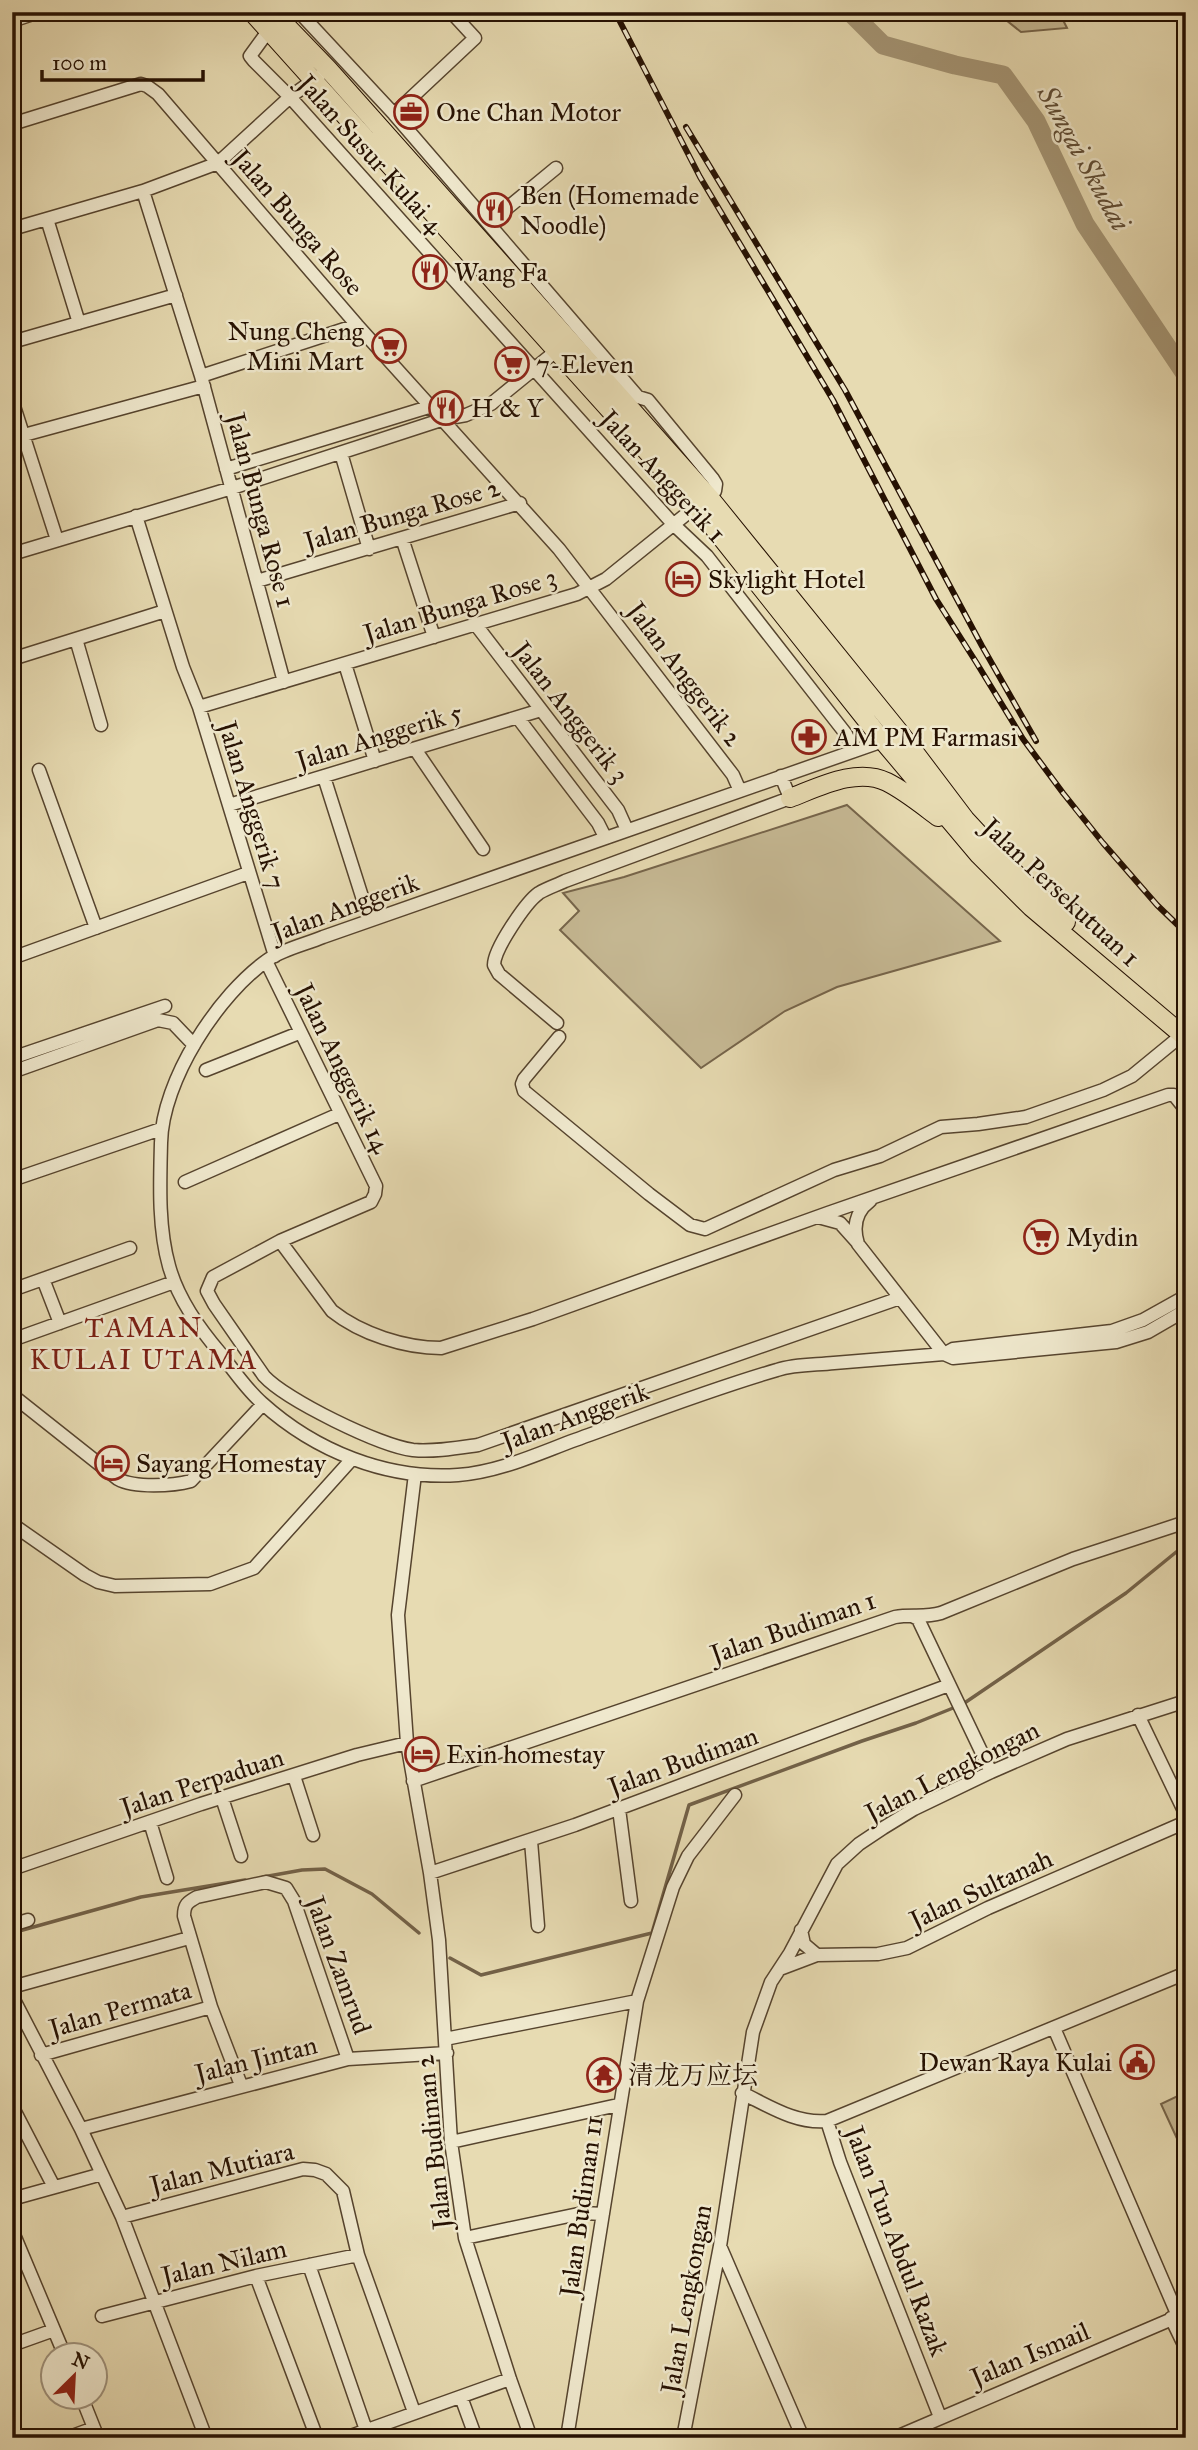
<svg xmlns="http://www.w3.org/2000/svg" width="1198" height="2450" font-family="'IM FELL Great Primer','Noto Serif SC',serif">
  <rect width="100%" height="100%" fill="#e7dbb2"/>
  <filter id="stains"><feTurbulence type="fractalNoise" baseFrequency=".00286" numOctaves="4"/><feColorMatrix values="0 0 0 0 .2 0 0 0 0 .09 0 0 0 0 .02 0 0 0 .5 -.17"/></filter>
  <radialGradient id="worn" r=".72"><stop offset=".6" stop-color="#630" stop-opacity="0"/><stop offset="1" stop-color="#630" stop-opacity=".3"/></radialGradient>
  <path fill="#c6b994" stroke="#76654b" stroke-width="2" d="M996,12H1059L1067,28L1021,32Z
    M847,805L1000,941L837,987L785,1011L701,1068L560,930L579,911L563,893L624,877Z
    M1186,2092V2158L1161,2104Z"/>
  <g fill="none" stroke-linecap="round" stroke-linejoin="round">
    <path stroke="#726148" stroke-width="3.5" d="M263,1877L302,1870L325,1869L372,1894L419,1933
      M12,1933L141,1897L245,1880
      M450,1958L481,1975L652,1933L689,1805L862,1741L916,1723L963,1704L1126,1593L1186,1544"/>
    <path stroke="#a59676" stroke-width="19" d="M850,12L883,45L955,65L1003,75L1036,121L1085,224L1186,375"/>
    <g stroke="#56442e" stroke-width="15">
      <path id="minor" d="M12,21L39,12
        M269,30L250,56L254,61L290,97L673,524L707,556L846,734L854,751
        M394,114L475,38L451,12
        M12,124L141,84L147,86L158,94L357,325L559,549L733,775L740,791
        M143,191L201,376L284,682
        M47,219L79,323
        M489,223L556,168
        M12,229L143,191L218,163L290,97L319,76
        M12,342L176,295
        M201,376L357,325
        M12,400L57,540
        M24,435L204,386
        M341,453L369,549
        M226,469L432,406
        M136,516L183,667L199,707L275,956
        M402,538L434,637
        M12,554L232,488L444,419L466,415L491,404L561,347
        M257,581L520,503
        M476,625L618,810L627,830
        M76,639L101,725
        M12,659L165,611
        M345,664L375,761
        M199,707L577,594L606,579L715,491L716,484L713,479L648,400L638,397L394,114L299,12
        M518,718L598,823L605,837
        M883,741L323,937C306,944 284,949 269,959C218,994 162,1081 161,1143C160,1183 158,1227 169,1266C178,1299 199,1328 221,1354C234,1371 246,1389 262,1403C315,1451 387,1480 458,1475C499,1472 537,1454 575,1440C642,1416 708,1390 777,1370C795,1364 815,1365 834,1363C871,1360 907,1357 944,1354L953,1349L1112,1331L1143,1320L1186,1296
        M415,749L483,849
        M39,770L96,928
        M324,777L365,906
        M229,805L541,710
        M12,958L248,873
        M266,961L376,1186L375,1194L371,1202L280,1241L213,1277L207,1291L214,1304L264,1376C286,1400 380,1446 413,1450C434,1452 457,1448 478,1445L900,1298
        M557,1023L499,974L494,965C494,949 526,902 539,893C547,888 557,885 565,881L790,798L781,776
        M559,1037L524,1079L522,1084L524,1091L649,1194L690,1225L705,1229L834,1170L880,1156L941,1127L978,1124L1026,1117L1103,1090L1132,1076L1182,1035
        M12,1058L165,1006
        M206,1070L299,1033
        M12,1072L158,1020L173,1023L194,1045
        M12,1180L161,1129
        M185,1182L339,1114
        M870,1201C855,1212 853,1228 858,1244L944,1354L953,1358L1116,1342L1148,1332L1186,1310
        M818,1217L840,1223L857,1242
        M280,1241L332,1311C361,1334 405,1348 441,1348L533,1319L828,1213L1168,1095H1174L1186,1110
        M43,1279L60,1323
        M12,1290L130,1248
        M12,1340L174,1282
        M12,1395L118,1479C134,1488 173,1486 191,1481L263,1404
        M415,1474L398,1615L407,1743L430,1873L439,1940L451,2142L465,2238L510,2379L531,2438
        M12,1524L85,1575L98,1582L115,1586L210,1584L254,1568L352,1459
        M912,1616L918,1619L991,1772
        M1138,1715L1186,1815
        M294,1776L313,1835
        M413,1781L895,1617C911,1614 925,1618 941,1613L1073,1559L1186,1522
        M222,1798L241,1856
        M619,1809L631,1901
        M150,1822L167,1878
        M531,1841L538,1926
        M12,1869L201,1804L357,1755L407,1743
        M430,1873L575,1825L949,1685
        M12,1925L28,1920
        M801,1930L804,1944L817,1955L878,1954L907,1948L988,1908L1186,1822
        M780,1969L817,1955
        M12,1987L189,1938
        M12,1996L81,2129L122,2217L206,2438
        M1054,2028L1178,2316
        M445,2039L637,2001
        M41,2055L211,2007
        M241,2085L211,2007L184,1916C184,1904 188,1902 197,1897L266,1882L286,1888L294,1901L348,2059
        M742,2093C769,2106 796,2124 827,2121L1186,1973
        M12,2106L54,2187
        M827,2121L840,2162L940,2417
        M81,2129L348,2059L447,2053
        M451,2142L618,2105
        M12,2199L102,2174
        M122,2217L303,2169L315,2170L326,2174L343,2191L358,2255L414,2412
        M12,2230L65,2356
        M465,2238L583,2213L603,2214
        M720,2246L803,2438
        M309,2265L366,2430
        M256,2276L317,2438
        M102,2316L256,2276L358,2255
        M1171,2318L1186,2349
        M12,2345L54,2330
        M461,2397L476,2438
        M82,2398L98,2438
        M67,2438L94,2428
        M345,2438L510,2379
        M567,2438L637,2001L673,1887L688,1856L735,1795
        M683,2438L720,2246L753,2032L771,1982L790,1953L837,1864L859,1844L883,1828L914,1809L991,1772L1067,1739L1186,1701
        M894,2438L1186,2313"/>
    </g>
    <g stroke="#261102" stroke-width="20">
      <path id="highway" d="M252,12L697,507L883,741L979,855L1031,907L1186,1038
        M273,12L328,69L709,497L900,733L965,819L1015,873L1066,922
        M790,798C819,787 857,767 887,782C905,791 922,805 938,817"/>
    </g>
    <use href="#minor" stroke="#efe8cd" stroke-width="12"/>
    <use href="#highway" stroke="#e7dbb2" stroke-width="18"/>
    <g stroke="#261102" stroke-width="6">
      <path id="rail" d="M615,12L700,177L833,400L936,599L976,662L1023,739L1063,793L1103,843L1157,905L1186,933
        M686,127L845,390L982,646L1036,741"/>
    </g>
    <use href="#rail" stroke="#efe8cd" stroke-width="3.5" stroke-dasharray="10" stroke-linecap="butt"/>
  </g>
  <defs>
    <g id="office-ring" transform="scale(1.75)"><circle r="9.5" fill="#efe8cd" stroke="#8f2418" stroke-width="1.5"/><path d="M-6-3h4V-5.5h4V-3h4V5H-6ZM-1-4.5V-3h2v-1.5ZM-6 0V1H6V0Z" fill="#8f2418"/></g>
    <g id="restaurant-ring" transform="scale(1.75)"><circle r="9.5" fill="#efe8cd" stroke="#8f2418" stroke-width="1.5"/><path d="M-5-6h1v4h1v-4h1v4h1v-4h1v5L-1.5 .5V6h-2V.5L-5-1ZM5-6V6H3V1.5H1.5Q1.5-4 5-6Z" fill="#8f2418"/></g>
    <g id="supermarket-ring" transform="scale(1.75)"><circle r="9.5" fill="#efe8cd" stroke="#8f2418" stroke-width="1.5"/><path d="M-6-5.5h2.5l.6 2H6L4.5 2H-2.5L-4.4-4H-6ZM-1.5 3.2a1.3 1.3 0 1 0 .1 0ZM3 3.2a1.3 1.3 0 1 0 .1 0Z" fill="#8f2418"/></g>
    <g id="hotel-ring" transform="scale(1.75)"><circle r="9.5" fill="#efe8cd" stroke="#8f2418" stroke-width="1.5"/><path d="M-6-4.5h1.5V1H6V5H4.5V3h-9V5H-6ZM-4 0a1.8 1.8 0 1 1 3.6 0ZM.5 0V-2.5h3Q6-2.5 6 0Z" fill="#8f2418"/></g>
    <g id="pharmacy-ring" transform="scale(1.75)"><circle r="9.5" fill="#efe8cd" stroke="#8f2418" stroke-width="1.5"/><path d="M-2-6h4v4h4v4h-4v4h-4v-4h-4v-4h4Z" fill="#8f2418"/></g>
    <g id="civic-ring" transform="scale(1.75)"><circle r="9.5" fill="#efe8cd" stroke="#8f2418" stroke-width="1.5"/><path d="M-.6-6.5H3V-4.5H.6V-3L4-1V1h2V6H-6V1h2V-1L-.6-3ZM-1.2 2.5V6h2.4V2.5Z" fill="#8f2418"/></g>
    <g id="temple-ring" transform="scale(1.75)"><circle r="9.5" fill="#efe8cd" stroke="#8f2418" stroke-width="1.5"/><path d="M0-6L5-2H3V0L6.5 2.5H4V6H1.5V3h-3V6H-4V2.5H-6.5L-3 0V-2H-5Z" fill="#8f2418"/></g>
  </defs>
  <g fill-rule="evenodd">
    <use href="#office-ring" x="411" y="112"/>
    <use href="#restaurant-ring" x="495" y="210"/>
    <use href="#restaurant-ring" x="430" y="272"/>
    <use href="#supermarket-ring" x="389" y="346"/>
    <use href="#supermarket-ring" x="512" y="364"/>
    <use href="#restaurant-ring" x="446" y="408"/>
    <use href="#hotel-ring" x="683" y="579"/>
    <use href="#pharmacy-ring" x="809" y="737"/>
    <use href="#supermarket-ring" x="1041" y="1237"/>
    <use href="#hotel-ring" x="112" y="1463"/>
    <use href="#hotel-ring" x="422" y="1754"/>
    <use href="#civic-ring" x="1137" y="2062"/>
    <use href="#temple-ring" x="604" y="2075"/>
  </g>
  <g text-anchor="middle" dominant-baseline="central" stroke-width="5" stroke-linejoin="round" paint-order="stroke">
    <g font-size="26" fill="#261102" stroke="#efe8cd" text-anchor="start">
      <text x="436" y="112">One Chan Motor</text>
      <text x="520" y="195">Ben (Homemade<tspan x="520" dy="30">Noodle)</tspan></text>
      <text x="454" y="272">Wang Fa</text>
      <text x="364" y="331" text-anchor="end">Nung Cheng<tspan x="364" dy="30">Mini Mart</tspan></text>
      <text x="536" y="364">7-Eleven</text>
      <text x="471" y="408">H &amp; Y</text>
      <text x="708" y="579">Skylight Hotel</text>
      <text x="834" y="737">AM PM Farmasi</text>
      <text x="1066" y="1237">Mydin</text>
      <text x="136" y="1463">Sayang Homestay</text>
      <text x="446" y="1754">Exin homestay</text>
      <text x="1112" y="2062" text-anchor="end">Dewan Raya Kulai</text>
      <text x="628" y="2075">清龙万应坛</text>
    </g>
    <g font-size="26" fill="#261102" stroke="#efe8cd">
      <text transform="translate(371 154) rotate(48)">Jalan Susur Kulai 4</text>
      <text transform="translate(298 222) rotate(49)">Jalan Bunga Rose</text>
      <text transform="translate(663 476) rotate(47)">Jalan Anggerik 1</text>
      <text transform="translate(261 510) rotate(75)">Jalan Bunga Rose 1</text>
      <text transform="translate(402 514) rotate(-16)">Jalan Bunga Rose 2</text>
      <text transform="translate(460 605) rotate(-17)">Jalan Bunga Rose 3</text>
      <text transform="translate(685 674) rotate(53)">Jalan Anggerik 2</text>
      <text transform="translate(571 712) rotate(52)">Jalan Anggerik 3</text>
      <text transform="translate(379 736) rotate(-17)">Jalan Anggerik 5</text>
      <text transform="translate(252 805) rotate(73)">Jalan Anggerik 7</text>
      <text transform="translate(1061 892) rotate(43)">Jalan Persekutuan 1</text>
      <text transform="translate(345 907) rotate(-20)">Jalan Anggerik</text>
      <text transform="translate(343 1068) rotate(64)">Jalan Anggerik 14</text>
      <text transform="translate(575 1416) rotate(-20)">Jalan Anggerik</text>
      <text transform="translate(793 1627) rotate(-19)">Jalan Budiman 1</text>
      <text transform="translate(683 1761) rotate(-20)">Jalan Budiman</text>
      <text transform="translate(952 1771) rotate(-27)">Jalan Lengkongan</text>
      <text transform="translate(202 1782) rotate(-18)">Jalan Perpaduan</text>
      <text transform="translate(981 1889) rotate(-25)">Jalan Sultanah</text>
      <text transform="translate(339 1965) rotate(70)">Jalan Zamrud</text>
      <text transform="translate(120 2009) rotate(-16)">Jalan Permata</text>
      <text transform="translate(256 2059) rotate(-14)">Jalan Jintan</text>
      <text transform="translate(433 2142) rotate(-96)">Jalan Budiman 2</text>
      <text transform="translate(222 2168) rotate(-14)">Jalan Mutiara</text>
      <text transform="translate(581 2206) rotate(-82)">Jalan Budiman 11</text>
      <text transform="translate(897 2241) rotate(69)">Jalan Tun Abdul Razak</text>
      <text transform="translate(224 2262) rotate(-13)">Jalan Nilam</text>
      <text transform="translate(686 2299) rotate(-80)">Jalan Lengkongan</text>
      <text transform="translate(1030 2354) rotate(-23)">Jalan Ismail</text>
    </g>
    <g font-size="28" font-style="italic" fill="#5f4d36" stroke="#efe8cd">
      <text transform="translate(1084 158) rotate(61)">Sungai Skudai</text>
    </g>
    <g font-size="28" letter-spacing="2" fill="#7a1f14" stroke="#efe8cd">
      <text x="144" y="1327">TAMAN<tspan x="144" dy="32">KULAI UTAMA</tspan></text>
    </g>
  </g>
  <rect width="1198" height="2450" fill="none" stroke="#e7dbb2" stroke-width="42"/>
  <rect x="14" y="14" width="1170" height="2422" fill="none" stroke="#261102" stroke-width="3.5"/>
  <rect x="21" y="21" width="1156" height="2408" fill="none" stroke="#261102" stroke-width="2"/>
  <g transform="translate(74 2376) rotate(24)"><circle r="33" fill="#efe8cd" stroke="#9f927c" stroke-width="2"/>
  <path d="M0-5L12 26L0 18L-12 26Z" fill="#8f2418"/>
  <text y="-10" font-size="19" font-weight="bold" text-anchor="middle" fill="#261102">N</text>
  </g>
  <path d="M42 70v10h161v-10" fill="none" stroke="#261102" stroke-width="3.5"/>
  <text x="52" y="70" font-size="21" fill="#261102" stroke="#efe8cd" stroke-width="5" paint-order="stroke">100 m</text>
  <rect width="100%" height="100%" filter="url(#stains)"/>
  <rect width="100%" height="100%" fill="url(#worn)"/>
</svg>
